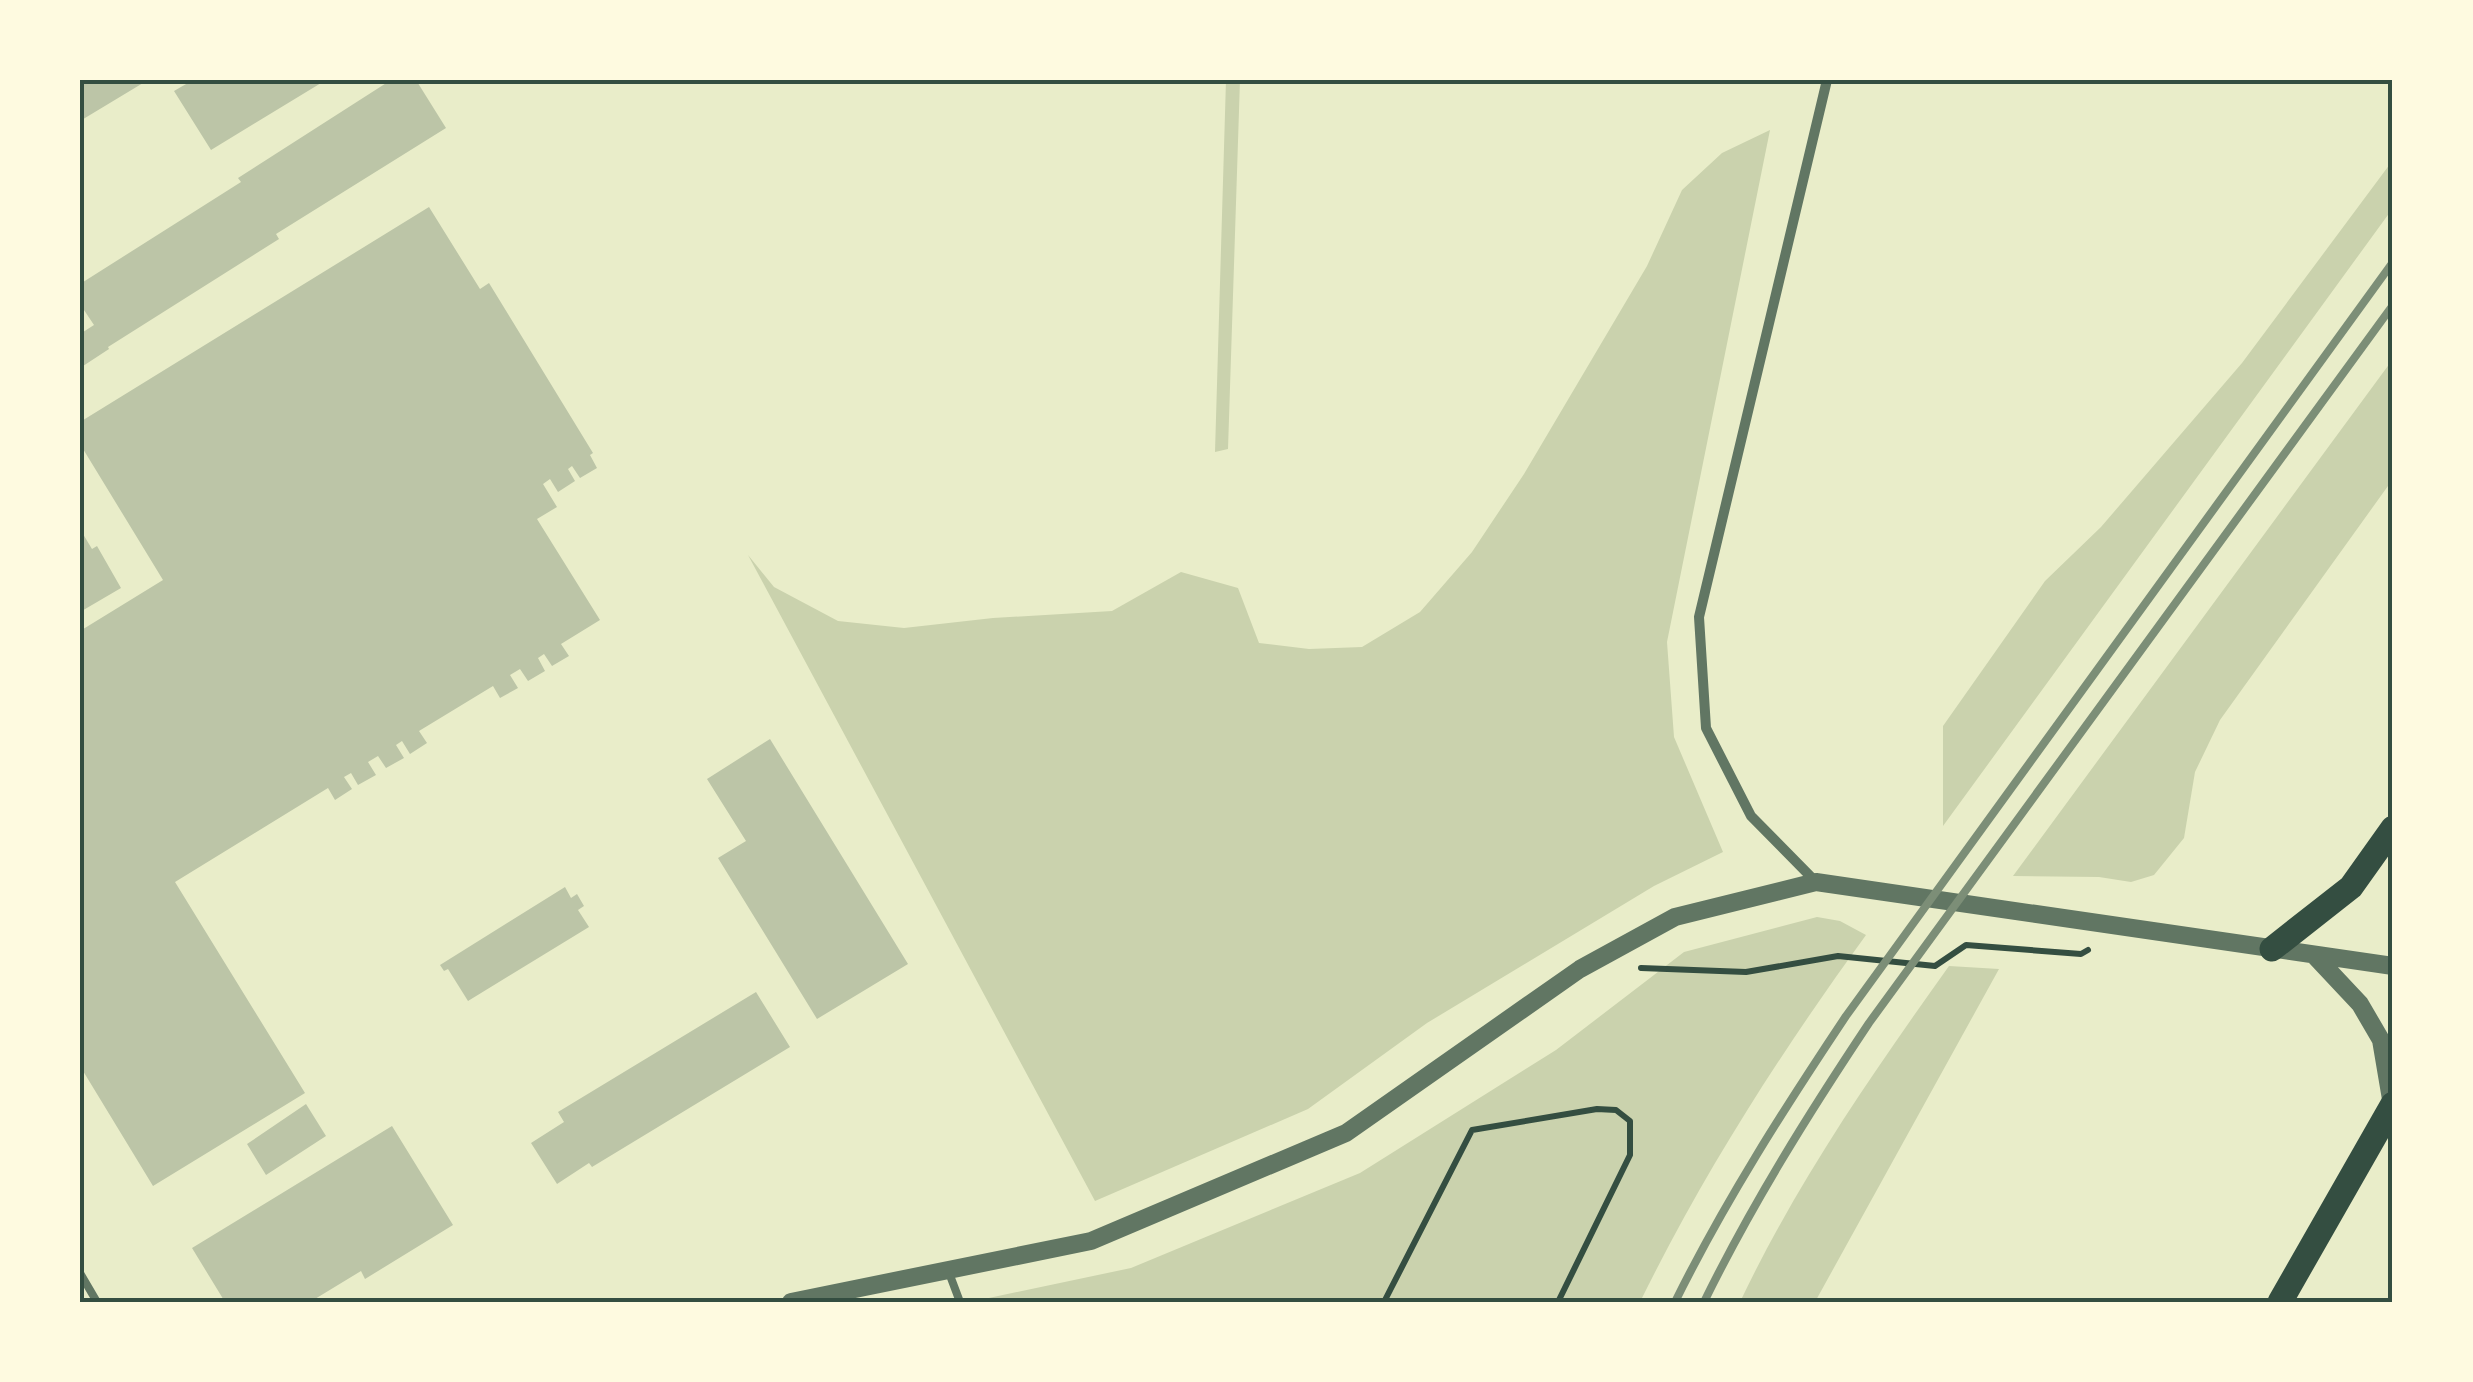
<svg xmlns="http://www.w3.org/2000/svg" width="2473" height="1382" font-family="Jost,sans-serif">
  <rect width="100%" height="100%" fill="#e9edc9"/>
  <path fill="#cad2ad" d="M1226,80H1240L1228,449L1215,452Z
    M1770,130L1667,642L1674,737L1723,852L1654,886L1427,1023L1308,1109L1095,1201L748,555L774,587L838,621L904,628L993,618L1112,611L1181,572L1238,588L1259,643L1309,649L1362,647L1420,612L1472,552L1524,474L1647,266L1682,190L1722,153Z
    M2393,160V208L1943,826V726L2045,581L2101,527L2242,363Z
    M2393,359V479L2220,720L2195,772L2184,838L2154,875L2131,882L2099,877L2013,876Z
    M1817,917L1840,921L1866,935C1781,1052 1704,1172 1640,1302H970L1131,1268L1360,1173L1556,1050L1684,952Z
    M1949,966L1999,969L1815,1302H1740C1797,1182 1872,1074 1949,966Z"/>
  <path fill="#bcc5a7" d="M80,80H148L80,121Z
    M193,80H326L211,150L174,91Z
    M391,80H416L446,128L276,234L279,239L108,347L109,349L80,368V334L94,325L80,304V284L241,182L238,178Z
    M429,207L480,289L489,283L593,453L590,455L597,468L580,478L572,466L568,469L575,481L558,492L550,479L543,484L557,507L537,519L600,620L561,644L569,656L552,666L544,654L538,658L545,671L528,681L520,669L510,675L518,688L500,698L493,686L419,731L427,743L410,754L402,741L396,745L404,758L386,768L378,756L368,762L376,775L358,785L351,773L344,777L352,789L335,800L328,788L175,882L305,1093L153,1186L80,1066V631L163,580L80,444V422Z
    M80,529L92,549L97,546L121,588L80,612Z
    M770,739L908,964L817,1019L718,858L746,841L707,779Z
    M565,887L571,898L577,894L584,906L578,910L589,927L468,1001L448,969L444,971L440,965Z
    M756,992L790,1047L592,1167L589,1163L557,1184L531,1143L564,1122L558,1112Z
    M306,1104L326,1136L266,1175L247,1144Z
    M392,1126L453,1225L365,1279L361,1271L310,1302H225L192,1248Z"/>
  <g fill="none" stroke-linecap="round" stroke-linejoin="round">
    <path stroke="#344e41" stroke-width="6" d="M1641,968L1746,972L1838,956L1935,966L1966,945L2081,954L2088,950
      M1384,1302L1472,1130L1597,1109L1616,1110L1630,1121V1155L1558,1302
      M2389,1302L2393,1296"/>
    <path stroke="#617663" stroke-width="8" d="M948,1270L960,1302
      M80,1273L97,1302"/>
    <path stroke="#617663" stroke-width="10" d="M1816,882L1751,816L1706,728L1699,617L1827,80"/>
    <path stroke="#617663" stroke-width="18" d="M2314,955L2360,1004L2381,1040L2392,1105
      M791,1302L1091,1241L1346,1133L1580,969L1675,917L1816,882L2393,966"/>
    <path stroke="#344e41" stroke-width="25" d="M2272,949L2351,887L2393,828
      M2280,1302L2393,1104"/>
    <path stroke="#7c8e77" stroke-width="8" d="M1675,1302C1725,1201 1784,1109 1846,1016L2393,262
      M1704,1302C1752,1204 1809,1113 1869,1023L2393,305"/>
  </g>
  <rect width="2473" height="1382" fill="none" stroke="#fefae0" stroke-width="165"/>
  <rect x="82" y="82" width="2308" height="1218" fill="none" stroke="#344e41" stroke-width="4"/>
</svg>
